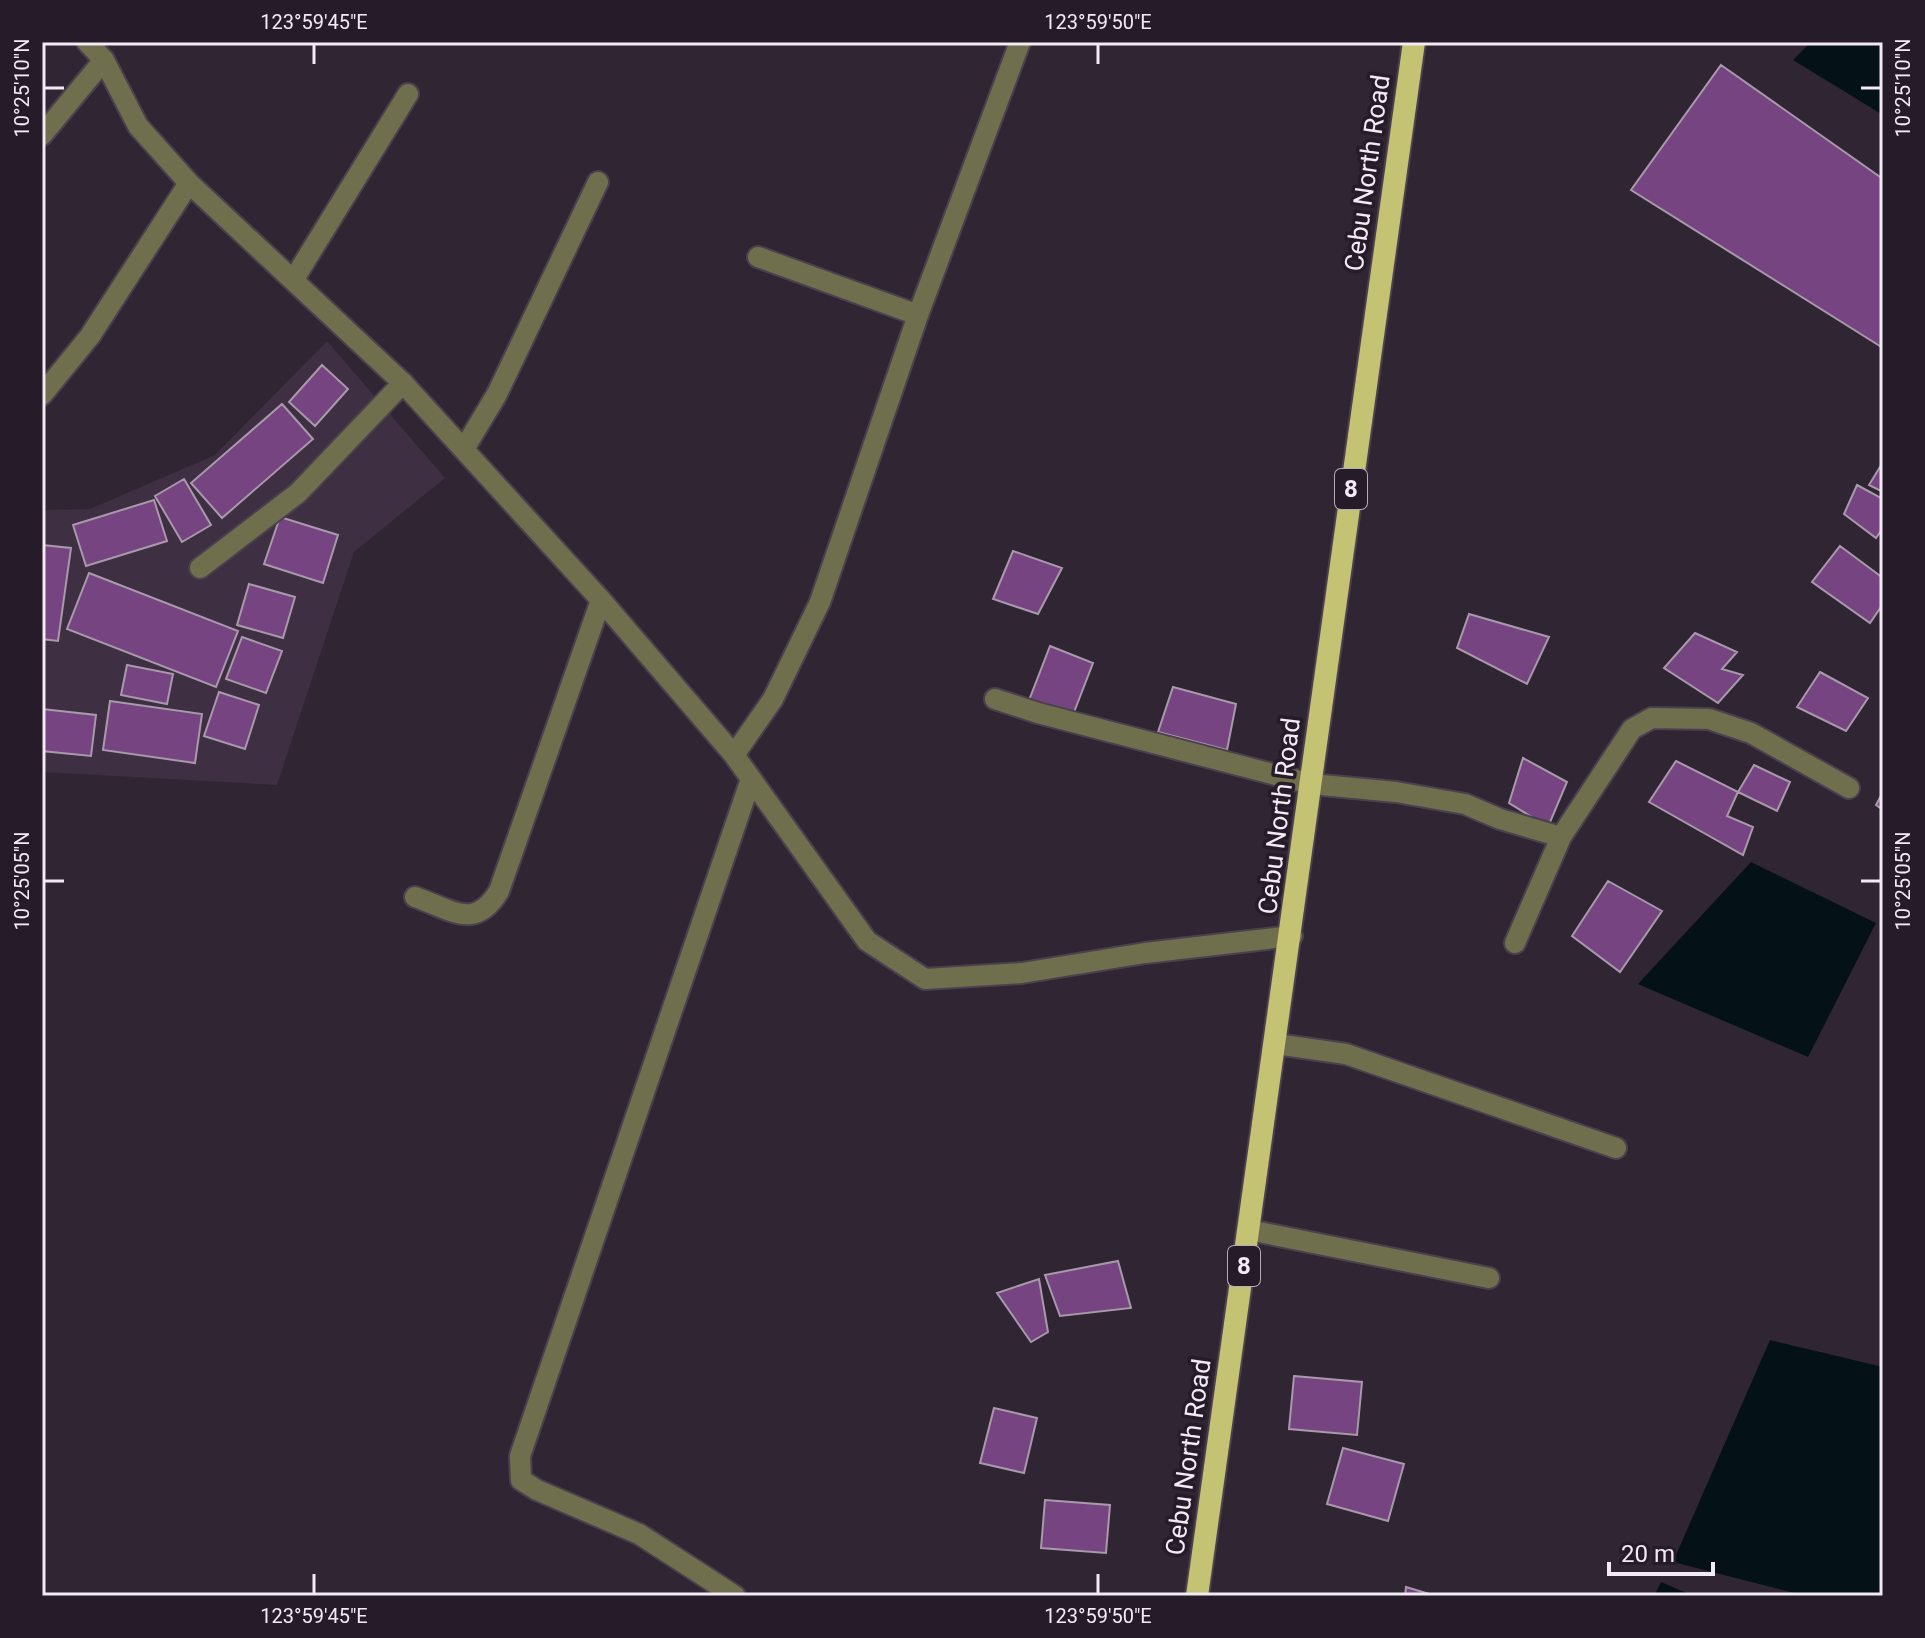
<svg xmlns="http://www.w3.org/2000/svg" width="1925" height="1638" font-family="Roboto,sans-serif">
  <rect width="100%" height="100%" fill="#302533"/>
  <path fill="#3e2f42" d="M327,341L445,478L354,552L277,785L42,772V510L90,509L215,455Z"/>
  <path fill="#041116" d="M1811,42H1883V115L1793,60Z
    M1751,862L1876,923L1808,1057L1638,984Z
    M1770,1340L1883,1367V1596H1806L1673,1562Z
    M1661,1582L1694,1596H1654Z"/>
  <path fill="#764480" stroke="#a899ab" stroke-width="2" d="M1721,65L1883,179V348L1631,190Z
    M322,365L348,389L315,426L289,402Z
    M282,404L313,439L222,518L191,483Z
    M1883,462V492L1869,485Z
    M184,479L211,525L182,542L155,496Z
    M1857,485L1883,499V528L1876,538L1844,514Z
    M154,500L167,541L86,566L73,525Z
    M280,517L338,535L323,583L264,564Z
    M42,545L71,548L58,641L42,639Z
    M1840,546L1883,578V604L1870,623L1812,582Z
    M1013,551L1062,568L1038,614L993,599Z
    M89,573L238,631L216,687L67,629Z
    M249,584L295,597L283,638L237,625Z
    M1469,614L1549,637L1527,684L1457,648Z
    M1695,633L1737,652L1722,669L1743,675L1718,703L1664,668Z
    M242,637L282,651L266,693L226,679Z
    M1050,646L1093,663L1071,720L1028,703Z
    M127,665L173,674L167,704L121,695Z
    M1820,672L1868,698L1846,731L1797,707Z
    M1173,687L1236,704L1227,750L1158,732Z
    M219,692L259,705L245,749L204,736Z
    M110,701L202,714L195,763L103,750Z
    M42,709L96,715L91,756L42,751Z
    M1523,758L1567,782L1548,827L1509,803Z
    M1676,761L1738,792L1727,816L1753,827L1743,855L1649,802Z
    M1754,765L1790,782L1777,811L1738,792Z
    M1883,792V810L1876,805Z
    M1608,881L1662,911L1620,972L1572,936Z
    M1118,1261L1131,1308L1060,1316L1045,1275Z
    M1039,1279L1048,1332L1031,1342L997,1293Z
    M1294,1376L1362,1382L1357,1435L1289,1429Z
    M994,1408L1037,1418L1024,1473L980,1463Z
    M1343,1448L1404,1464L1388,1521L1327,1504Z
    M1045,1500L1110,1505L1106,1553L1041,1548Z
    M1406,1587L1436,1596H1405Z"/>
  <g fill="none" stroke-linecap="round" stroke-linejoin="round">
    <g stroke="#4b414e" stroke-width="24">
      <path id="service" d="M200,568L298,493L403,383
        M1276,1044L1346,1054L1616,1148
        M735,1596L639,1534L537,1490L521,1480L520,1456L751,779"/>
    </g>
    <g stroke="#4b414e" stroke-width="24">
      <path id="minor" d="M87,42L104,60L138,126L189,183L403,383L601,600L734,755L867,941L925,979L1022,973L1145,953L1292,936
        M42,135L104,60
        M758,257L918,315
        M294,279L408,94
        M42,395L90,336L189,183
        M464,449L497,394L598,182
        M995,699L1038,713L1311,784L1396,792L1465,804L1500,819L1561,837
        M734,755L773,699L820,602L918,315L1020,42
        M415,897C452,910 475,931 499,891L601,600
        M1515,943L1561,837L1632,729L1652,718L1709,719L1751,733L1849,788
        M1249,1230L1489,1278"/>
    </g>
    <g stroke="#4b414e" stroke-width="26">
      <path id="trunk" d="M1197,1596L1414,42"/>
    </g>
    <use href="#service" stroke="#6f6f4d" stroke-width="20"/>
    <use href="#minor" stroke="#6f6f4d" stroke-width="20"/>
    <use href="#trunk" stroke="#c4c373" stroke-width="22"/>
  </g>
  <path fill="none" stroke="#f2eaf4" stroke-width="3" d="M314,44V64M1098,44V64M44,88H64M1861,88H1881M44,881H64M1861,881H1881M314,1574V1594M1098,1574V1594"/>
  <g text-anchor="middle" dominant-baseline="central" stroke-width="7" stroke-linejoin="round" paint-order="stroke">
    <g fill="#261b29" stroke="#b5acb7" stroke-width="2">
      <rect x="1335" y="469" width="32" height="40" rx="6"/>
      <rect x="1228" y="1246" width="32" height="40" rx="6"/>
    </g>
    <g font-size="24" font-weight="bold" fill="#f2eaf4">
      <text x="1351" y="489">8</text>
      <text x="1244" y="1266">8</text>
    </g>
    <g font-size="26" fill="#f2eaf4" stroke="#261b29">
      <text transform="translate(1367 173) rotate(-82)">Cebu North Road</text>
      <text transform="translate(1279 816) rotate(-83)">Cebu North Road</text>
      <text transform="translate(1188 1457) rotate(-82)">Cebu North Road</text>
    </g>
  </g>
  <rect width="1925" height="1638" fill="none" stroke="#261b29" stroke-width="88"/>
  <path d="M1609 1562v12h104v-12" fill="none" stroke="#f2eaf4" stroke-width="4"/>
  <text x="1621" y="1562" font-size="24" fill="#f2eaf4" stroke="#261b29" stroke-width="6" paint-order="stroke">20 m</text>
  <rect x="44" y="44" width="1837" height="1550" fill="none" stroke="#f2eaf4" stroke-width="3"/>
  <g font-size="20" text-anchor="middle" fill="#f2eaf4">
    <text x="314" y="29">123°59'45"E</text>
    <text x="1098" y="29">123°59'50"E</text>
    <text transform="translate(22 88) rotate(-90)" y="7">10°25'10"N</text>
    <text transform="translate(1903 88) rotate(-90)" y="7">10°25'10"N</text>
    <text transform="translate(22 881) rotate(-90)" y="7">10°25'05"N</text>
    <text transform="translate(1903 881) rotate(-90)" y="7">10°25'05"N</text>
    <text x="314" y="1623">123°59'45"E</text>
    <text x="1098" y="1623">123°59'50"E</text>
  </g>
</svg>
